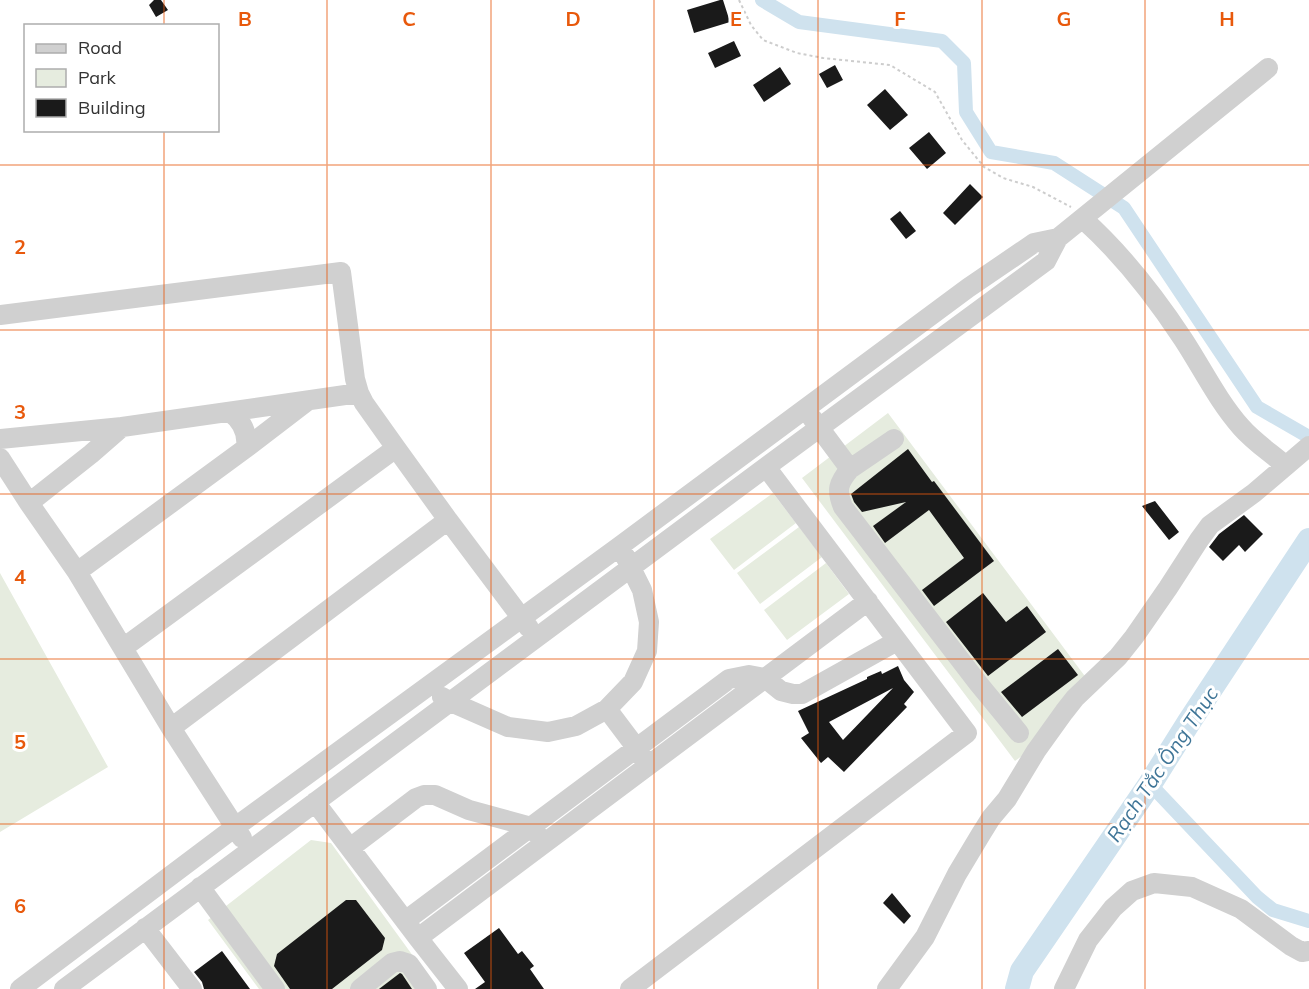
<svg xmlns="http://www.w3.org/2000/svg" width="1309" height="989" font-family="Mulish,sans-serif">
  <rect width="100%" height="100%" fill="#fff"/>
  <path fill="#e6ecdf" d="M888,413L1087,679L1033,748L1015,761L802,478Z
    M773,493L796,523L734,570L710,539Z
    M799,527L822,557L760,604L737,573Z
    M826,563L849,594L787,640L764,610Z
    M0,573L108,767L0,832Z
    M311,840L331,843L437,989H259L208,920Z"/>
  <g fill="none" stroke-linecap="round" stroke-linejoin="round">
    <path stroke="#cfe2ee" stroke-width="14" d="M762,0L799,22L942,41L964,63L966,112L991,152L1054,163L1124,208L1257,407L1309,437
      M1150,784L1257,897L1273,910L1309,921"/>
    <path stroke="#cfe2ee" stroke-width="24" d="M1017,989L1022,971L1150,784L1189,722L1309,540"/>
  </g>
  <path fill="#1a1a1a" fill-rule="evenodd" d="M154,0H161L168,10L156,17L149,5Z
    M720,0H723L730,22L694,33L687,10Z
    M734,41L741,56L715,68L708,53Z
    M835,65L843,80L827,88L819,74Z
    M780,67L791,84L764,102L753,85Z
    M885,89L908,115L890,130L867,105Z
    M929,132L946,153L927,169L909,148Z
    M970,184L983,197L955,225L943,213Z
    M900,211L916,231L906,239L890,219Z
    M908,449L932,482L934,481L994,561L934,606L922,590L964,558L929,510L885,543L873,526L906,502L862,512L854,502L851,494Z
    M1155,501L1179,532L1169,540L1142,506Z
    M1244,515L1263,534L1245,552L1239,545L1223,561L1209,547L1219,534Z
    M983,593L1006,622L1027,606L1046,632L988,676L946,622Z
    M1058,649L1078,675L1022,717L1001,692Z
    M898,666L904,680L914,692L904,704L907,707L844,772L828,757L821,763L801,738L809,733L798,711L867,679V677L881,671L882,674ZM893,688L843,740L829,722Z
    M892,893L911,916L904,924L883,903Z
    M346,900H356L385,938L382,950L332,989H290L274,966L277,954Z
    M499,928L518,954L522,951L534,966L530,969L544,989H475L485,982L464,953Z
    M222,951L250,989H204L202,982L194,972Z
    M400,973L402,974L412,989H379Z"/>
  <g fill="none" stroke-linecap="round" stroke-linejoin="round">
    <path stroke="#cdcdcd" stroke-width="2" stroke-dasharray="3 3" stroke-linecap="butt" d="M739,0L751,25L763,40L797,53L823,58L890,65L935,92L962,140L984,167L1003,178L1033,187L1071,207"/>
    <path stroke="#d0d0d0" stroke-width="20" d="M1083,219C1122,254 1154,295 1183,339C1202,368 1218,401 1241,427C1254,442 1271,453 1286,466
      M0,315L341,272L355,379L359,393
      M230,412C242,421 248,433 246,448
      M812,418L850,469
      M0,439L122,427
      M894,439L850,469C838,483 836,490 843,507L978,683L1019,733
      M0,458L29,503
      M77,572L246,448L306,402
      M123,648L396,448
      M442,697L451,702L508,727L548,732L576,726L607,709L633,682L647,651L649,622L642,590L625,556
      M607,709L644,758
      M171,728L77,572L29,503L91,454L122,427L359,393L364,403L396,448L448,520
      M315,802L418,938L458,989
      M242,838L171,728L448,520L529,628
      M350,848L416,798L424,795H435L469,810L531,827L537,834
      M200,887L275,989
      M405,921L729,679L749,675L765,678L781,691L793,694H802L897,641
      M145,928L192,989
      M418,938L868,601
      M20,989L234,828L620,546L968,288L1034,243L1058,238L1268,68
      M64,989L766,467L1046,261L1058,238
      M360,989L392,963L400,961L409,964L427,989
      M630,989L967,733L766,467
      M887,989L925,937L957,874L981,834L991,818L1007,799L1036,751L1064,712L1075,698L1118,657L1134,637L1168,588L1199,540L1210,525L1254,493L1309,446
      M1064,989L1088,940L1113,908L1132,891L1154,883L1192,887L1241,909L1291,946L1302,952L1309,951"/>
  </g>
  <path fill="none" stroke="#e8590c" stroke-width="1.5" stroke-opacity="0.55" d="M164,0V26M327,0V989M491,0V989M654,0V989M818,0V989M982,0V989M1145,0V989M164,130V989M0,165H1309M0,330H1309M0,494H1309M0,659H1309M0,824H1309"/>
  <g text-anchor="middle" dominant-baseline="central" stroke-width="6" stroke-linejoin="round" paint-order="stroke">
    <g font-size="20" font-style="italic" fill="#3f7597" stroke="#fff">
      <text transform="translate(1162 764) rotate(-56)">Rạch Tắc Ông Thục</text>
    </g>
  </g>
  <g font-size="20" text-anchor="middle" font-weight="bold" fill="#e8590c" stroke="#fff" stroke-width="6" stroke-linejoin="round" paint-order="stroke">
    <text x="245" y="26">B</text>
    <text x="409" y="26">C</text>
    <text x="573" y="26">D</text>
    <text x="736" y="26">E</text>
    <text x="900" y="26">F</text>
    <text x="1064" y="26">G</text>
    <text x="1227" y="26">H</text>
    <text x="20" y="254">2</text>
    <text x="20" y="419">3</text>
    <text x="20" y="584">4</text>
    <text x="20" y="749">5</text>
    <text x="20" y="913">6</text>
  </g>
  <rect x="24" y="24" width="195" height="108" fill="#ffffff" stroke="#adadad" stroke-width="1.5"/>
  <rect x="36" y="44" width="30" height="9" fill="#d0d0d0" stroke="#adadad" stroke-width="1.5"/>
  <text x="78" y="54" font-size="18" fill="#333333">Road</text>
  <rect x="36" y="69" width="30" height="18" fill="#e6ecdf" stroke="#adadad" stroke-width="1.5"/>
  <text x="78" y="84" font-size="18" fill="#333333">Park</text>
  <rect x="36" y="99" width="30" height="18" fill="#1a1a1a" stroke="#adadad" stroke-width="1.5"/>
  <text x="78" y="114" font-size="18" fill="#333333">Building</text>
</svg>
